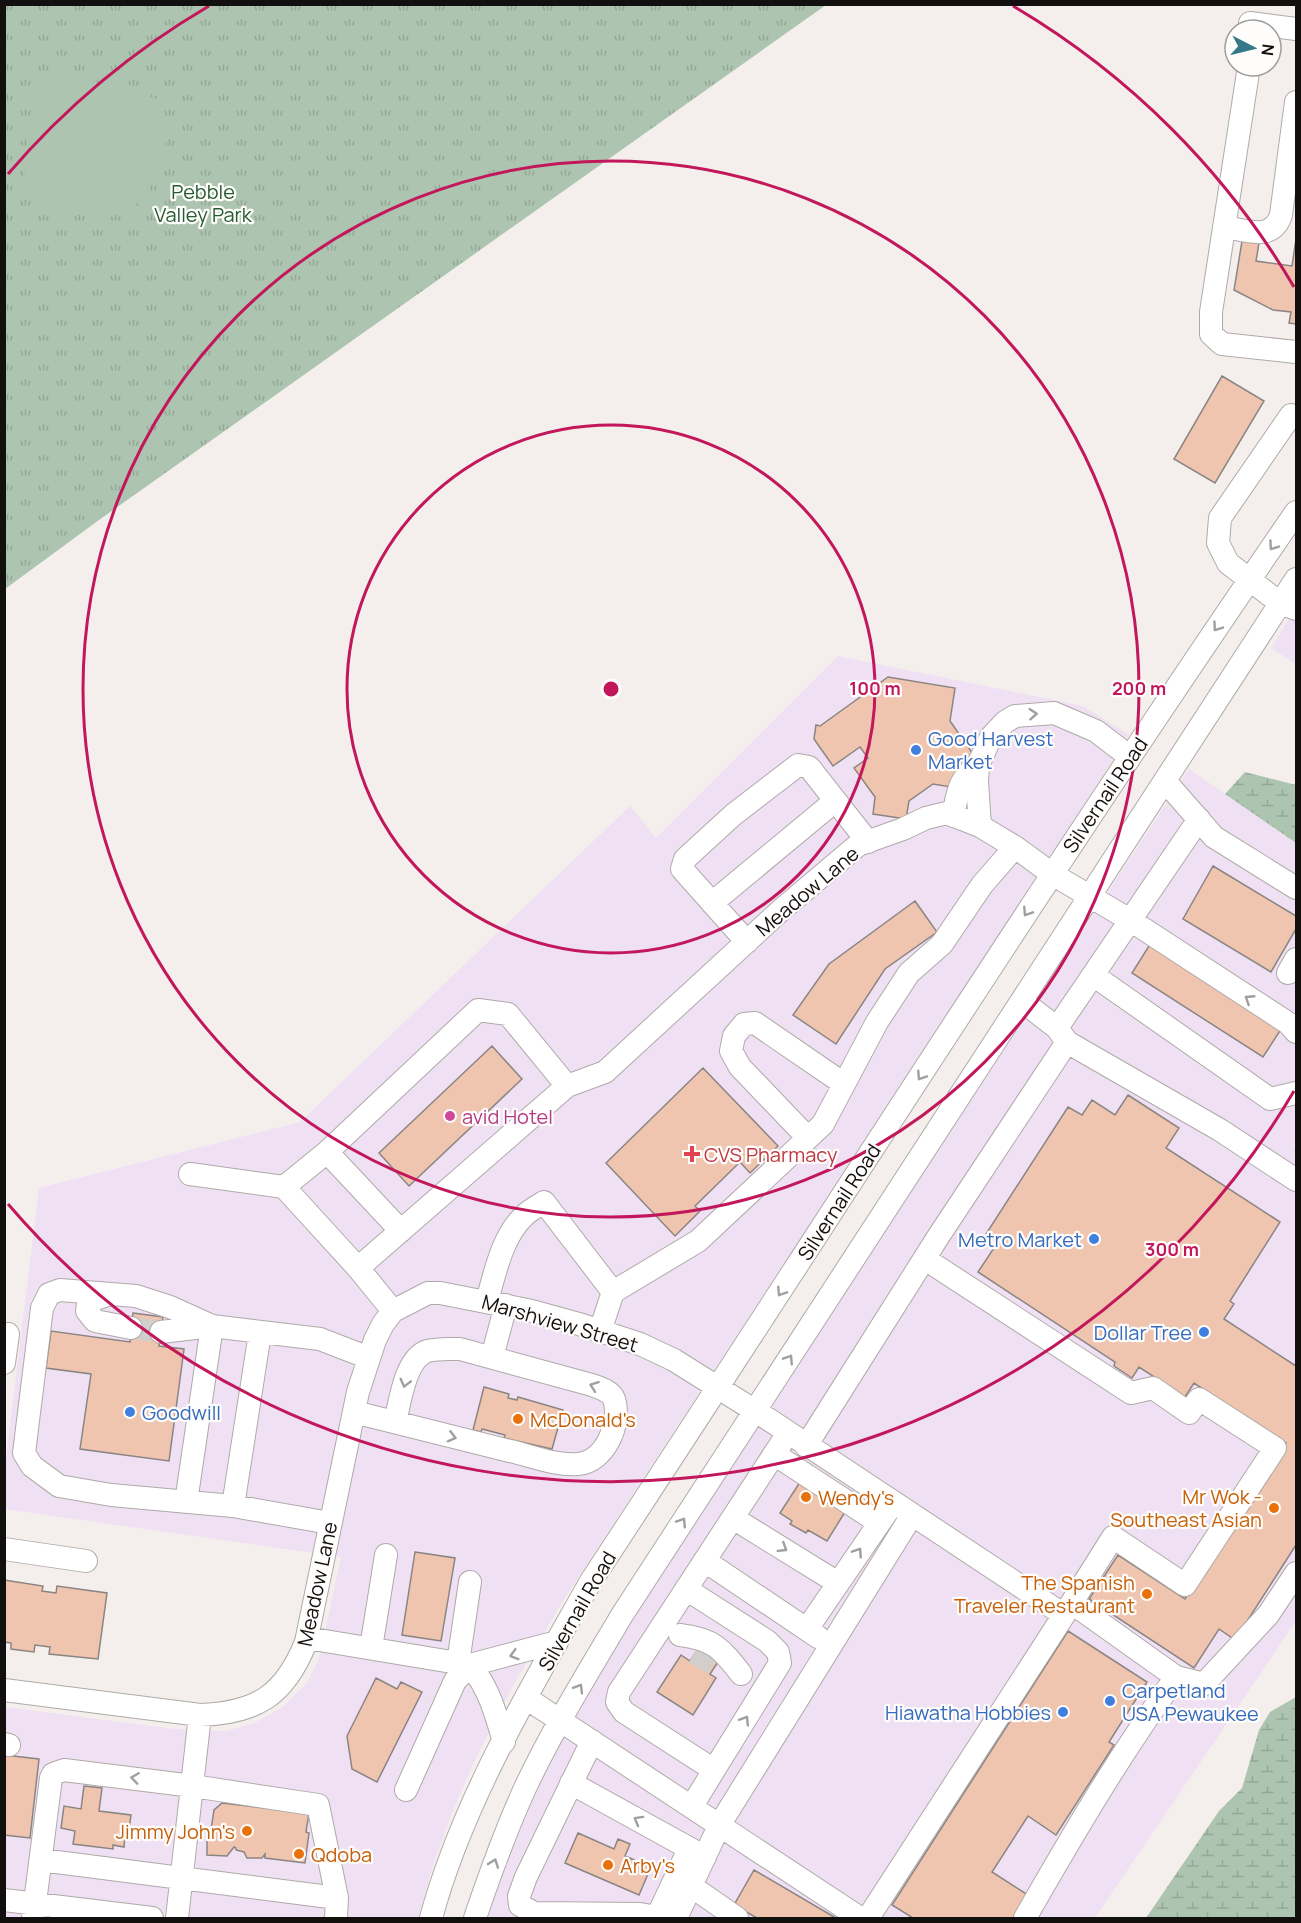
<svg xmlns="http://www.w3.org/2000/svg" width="1301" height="1923" font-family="Manrope,sans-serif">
  <defs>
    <pattern id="grass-tufts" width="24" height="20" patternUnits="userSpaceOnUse" patternTransform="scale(1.5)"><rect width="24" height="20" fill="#adc5b0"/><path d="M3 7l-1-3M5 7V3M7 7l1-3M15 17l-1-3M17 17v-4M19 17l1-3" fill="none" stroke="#94a896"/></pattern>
    <pattern id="wetland-marsh" width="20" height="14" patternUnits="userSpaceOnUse" patternTransform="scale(1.5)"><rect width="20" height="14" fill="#adc5b0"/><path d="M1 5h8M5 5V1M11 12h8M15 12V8" fill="none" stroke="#94a896"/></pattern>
  </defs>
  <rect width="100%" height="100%" fill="#f4efec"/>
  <path fill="#efe0f3" d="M1296,607V664L1271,648Z
    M838,656L1083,706L1129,735L561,1604L514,1684L477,1756L453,1810L434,1862L418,1918H5V1707L175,1729L226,1731L252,1724L283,1707L307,1683L319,1659L341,1557L5,1509V1466L39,1188L300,1122L630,806L656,838Z
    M1189,769L1296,843V1139L1293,1146L1296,1148V1621L1095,1918H486L531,1796L594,1672Z"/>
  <path fill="url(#grass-tufts)" d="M5,5H826L99,520L5,589Z"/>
  <path fill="url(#wetland-marsh)" d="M1245,772L1296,785V843L1225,794Z
    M1296,1697V1918H1146L1219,1811L1242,1788L1259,1730L1270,1712Z"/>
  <path fill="#adc5b0" d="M53,71L162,100L167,135L161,169L142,201L109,218L88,217L43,206L23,191L35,79Z"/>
  <path fill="#f0c5af" stroke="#8a8583" stroke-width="1.5" d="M1243,235L1260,237L1256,261L1292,266L1296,239V324L1289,323L1291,312L1273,310L1234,290Z
    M1222,376L1264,401L1215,483L1174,459Z
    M888,677L955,688L950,721L973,754L961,762L957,788L933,784L909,801L906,819L873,814L875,797L854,768L868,758L860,747L833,766L814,739L816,725L820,726Z
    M1213,866L1296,916V929L1271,972L1183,919Z
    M915,901L937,932L885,969L836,1044L793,1015L829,964Z
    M1154,938L1285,1023L1263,1057L1132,973Z
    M492,1046L522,1079L409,1186L379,1153Z
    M703,1068L778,1146L750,1173L740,1162L695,1206L700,1211L675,1236L606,1163Z
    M1128,1095L1179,1128L1166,1148L1280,1222L1230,1301L1234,1304L1224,1319L1296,1366V1545L1235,1640L1219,1629L1194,1668L1089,1599L1118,1555L1185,1599L1286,1443L1194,1383L1185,1397L1139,1367L1132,1378L1114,1366L1115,1362L978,1272L998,1242L986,1234L1068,1107L1082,1115L1092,1100L1115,1115Z
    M133,1313L163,1317L159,1346L184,1349L169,1461L80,1449L91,1374L46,1368L51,1331L130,1342Z
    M484,1387L509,1394L508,1398L517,1400L518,1397L563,1410L552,1449L504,1438L505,1435L482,1429L481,1432L473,1430Z
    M800,1482L845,1512L827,1541L808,1530L806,1533L790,1524L792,1521L780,1513Z
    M415,1552L455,1558L441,1641L402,1635Z
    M4,1580L43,1586L42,1591L56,1593L57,1586L107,1593L98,1659L49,1654L50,1647L35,1645L34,1652L11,1649V1643L4,1642Z
    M1068,1631L1147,1682L1109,1742L1114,1745L1056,1835L1028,1816L992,1872L1028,1895L1013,1918H913L892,1905Z
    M702,1643L722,1656L710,1674L716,1678L693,1715L657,1692L681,1655L690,1661Z
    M376,1678L397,1689L401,1682L422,1692L377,1782L352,1769L347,1736Z
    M4,1755L39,1759L30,1838L4,1835Z
    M84,1786L102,1788L99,1811L131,1815L128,1836H125L124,1847L113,1845V1849L73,1844L75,1831L61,1828L64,1806L81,1809Z
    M222,1803L309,1813L306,1832L309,1833L305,1863L265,1858V1854L262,1858H247L244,1852L236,1850V1848L234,1847L227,1856L207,1855V1829L211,1830L214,1810Z
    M578,1833L614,1849L618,1839L630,1844L625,1856L651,1867L639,1895L565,1863Z
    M754,1870L836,1918H757L734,1905Z"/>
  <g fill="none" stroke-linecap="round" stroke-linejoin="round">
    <path stroke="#d2cecb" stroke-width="22" stroke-dasharray="22 11" stroke-linecap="butt" d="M131,1328L161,1332
      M694,1653L716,1665"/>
    <g stroke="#afaaa8" stroke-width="24">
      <path id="minor" d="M1250,23L1296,29
        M1249,66L1211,312V334L1222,344L1296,352
        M1224,227C1246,230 1272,242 1281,215L1296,102
        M1291,415L1220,518L1218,543L1228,563L1280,603L1296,609
        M1165,781L1214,837L1296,888
        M953,816C958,792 958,780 978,765
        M980,826L977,782L978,765L991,737L1005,722L1015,716L1054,713L1096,731L1130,757
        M712,903L835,801
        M747,942L682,869L685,859L733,815L798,765L809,767L868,842
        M1288,973L1296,959
        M1093,975L1270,1099L1296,1093
        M1057,1028L1199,819
        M1067,1042L1220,1130L1296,1180
        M808,1138L740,1067L731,1051L734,1036L744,1024L755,1023L844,1084
        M327,1152L478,1010L508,1014L567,1086
        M190,1174L284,1187
        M925,1259L1131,1393L1153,1388L1189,1413L1199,1399L1275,1448L1185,1585L1113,1537L1064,1615
        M358,1268L284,1187L327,1152L401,1231
        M111,1294L95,1299L88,1304L87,1311L95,1321L131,1328
        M487,1301C495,1273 502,1236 525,1215C530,1210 538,1206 544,1202L613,1292
        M393,1311L358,1268L567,1086L605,1072L780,911L858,845L903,829L926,818L947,813L980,826L1015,847L1052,874L1130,920L1288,1023L1296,1032
        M212,1326L170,1307L136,1296L60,1290L49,1294L42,1308L24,1453L32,1466L59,1486L111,1495L233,1506L330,1523
        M600,1331L613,1292L698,1241L823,1124L877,1022L909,973L942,944L982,885L1015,847
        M161,1332L212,1326L320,1339L369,1358
        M492,1357L506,1305
        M4,1363L8,1334
        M354,1412C406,1425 458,1438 510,1451C532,1456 556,1466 578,1464C605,1462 622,1423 614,1399C611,1391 600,1388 592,1385L460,1349C449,1349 438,1348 427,1351C405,1359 400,1402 395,1422
        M806,1446L938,1237L1067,1042L1057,1028L1022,1001
        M774,1454L878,1522
        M186,1502L212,1326
        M233,1506L260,1333
        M733,1518L838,1583
        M4,1549L86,1561
        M705,1561L818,1637
        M686,1589L767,1641L778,1652L780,1663L714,1770
        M1072,1603L1176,1677L1204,1684L1268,1615L1296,1573
        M807,1629L893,1503
        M680,1635C713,1639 721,1648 741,1674
        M307,1638L470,1665L557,1642
        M371,1648L386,1555
        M458,1663L470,1582
        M470,1665C489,1688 496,1714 504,1742
        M4,1690L200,1715C257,1713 285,1695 306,1642L358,1392L375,1340L383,1324L393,1311L428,1293H440L532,1311L579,1324L640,1344L674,1360L768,1419L1064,1615L868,1918
        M526,1698L860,1918
        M592,1741L526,1877L519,1896L520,1905L534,1913L640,1914L663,1918
        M4,1744L9,1745
        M571,1783L705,1857
        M406,1790L455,1681L470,1665
        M692,1806L714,1770L624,1712L617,1702L619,1692L788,1433
        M41,1860L337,1898
        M691,1886L737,1918
        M4,1900L152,1918
        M657,1917L689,1849
        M33,1918L51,1778L53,1774L64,1770L193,1786L318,1805L337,1898L336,1918
        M177,1918L200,1715
        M431,1918C463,1800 531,1688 591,1581C826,1224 1054,863 1296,512
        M475,1918C490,1874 506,1829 526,1786C554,1727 589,1671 622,1615L1296,579
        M676,1918L720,1824L912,1515
        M1025,1918C1072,1836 1120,1754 1176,1677"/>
    </g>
    <use href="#minor" stroke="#fff" stroke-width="22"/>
  </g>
  <defs><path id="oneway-chevron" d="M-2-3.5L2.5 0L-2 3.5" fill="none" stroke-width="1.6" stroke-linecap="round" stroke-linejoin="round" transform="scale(1.5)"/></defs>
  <g stroke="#a09f9f">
    <use href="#oneway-chevron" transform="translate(1273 546) rotate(125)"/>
    <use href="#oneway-chevron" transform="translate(1217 627) rotate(125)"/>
    <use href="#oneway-chevron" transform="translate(1033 714) rotate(-4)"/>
    <use href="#oneway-chevron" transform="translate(1027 912) rotate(123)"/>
    <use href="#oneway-chevron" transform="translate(1249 999) rotate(-147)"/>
    <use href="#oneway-chevron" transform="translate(921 1076) rotate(123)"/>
    <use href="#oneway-chevron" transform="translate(781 1292) rotate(123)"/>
    <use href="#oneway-chevron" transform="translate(789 1359) rotate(-57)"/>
    <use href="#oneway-chevron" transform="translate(405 1383) rotate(104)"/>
    <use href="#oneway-chevron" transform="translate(594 1386) rotate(-160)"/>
    <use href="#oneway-chevron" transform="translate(452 1437) rotate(14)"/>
    <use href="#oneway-chevron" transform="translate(682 1522) rotate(-57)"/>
    <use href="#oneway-chevron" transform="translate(783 1548) rotate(32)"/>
    <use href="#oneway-chevron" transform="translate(858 1552) rotate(-57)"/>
    <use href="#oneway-chevron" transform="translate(514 1655) rotate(164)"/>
    <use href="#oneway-chevron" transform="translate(579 1688) rotate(-59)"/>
    <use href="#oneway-chevron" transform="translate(745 1720) rotate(-58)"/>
    <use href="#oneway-chevron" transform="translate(135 1778) rotate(-172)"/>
    <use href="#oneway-chevron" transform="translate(638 1820) rotate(-151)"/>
    <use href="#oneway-chevron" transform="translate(494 1863) rotate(-70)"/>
  </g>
  <g fill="none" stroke="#c2185b" stroke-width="3">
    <circle cx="611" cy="689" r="264"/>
    <circle cx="611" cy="689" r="528"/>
    <path d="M1294 1091A793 793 0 0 1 8 1204M8 174A793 793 0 0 1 209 6M1013 6A793 793 0 0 1 1294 287"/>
  </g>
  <g fill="#3f7fe0" stroke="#fffdfc" stroke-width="2">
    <circle cx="916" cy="750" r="6"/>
    <circle cx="1094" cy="1239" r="6"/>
    <circle cx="1204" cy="1332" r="6"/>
    <circle cx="130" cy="1412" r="6"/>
    <circle cx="1110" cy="1701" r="6"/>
    <circle cx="1063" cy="1712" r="6"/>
  </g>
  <circle fill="#d1479c" stroke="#fffdfc" stroke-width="2" cx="450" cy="1116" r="6"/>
  <path fill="#e0444e" stroke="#fffdfc" stroke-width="2" d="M689 1145h6v6h6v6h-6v6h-6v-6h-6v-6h6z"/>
  <g fill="#e8710a" stroke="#fffdfc" stroke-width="2">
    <circle cx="518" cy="1419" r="6"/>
    <circle cx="806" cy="1497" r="6"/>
    <circle cx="1274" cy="1508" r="6"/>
    <circle cx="1147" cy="1594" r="6"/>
    <circle cx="247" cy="1831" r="6"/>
    <circle cx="299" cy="1854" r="6"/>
    <circle cx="608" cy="1865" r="6"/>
  </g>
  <g text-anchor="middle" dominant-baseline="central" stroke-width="4.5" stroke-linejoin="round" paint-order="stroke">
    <g font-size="20" fill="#265b32" stroke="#fffdfc">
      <text x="203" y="191">Pebble<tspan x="203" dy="23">Valley Park</tspan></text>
    </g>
    <g font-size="20" fill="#366cbe" stroke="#fffdfc" text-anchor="start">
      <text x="928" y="738">Good Harvest<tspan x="928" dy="23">Market</tspan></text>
      <text x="1082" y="1239" text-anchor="end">Metro Market</text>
      <text x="1192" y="1332" text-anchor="end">Dollar Tree</text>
      <text x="142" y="1412">Goodwill</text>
      <text x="1122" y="1690">Carpetland<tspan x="1122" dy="23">USA Pewaukee</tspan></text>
      <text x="1051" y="1712" text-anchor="end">Hiawatha Hobbies</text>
    </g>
    <g font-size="20" fill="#11100f" stroke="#fffdfc">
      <text transform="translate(1105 795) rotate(-56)">Silvernail Road</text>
      <text transform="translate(807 891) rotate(-40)">Meadow Lane</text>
      <text transform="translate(839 1202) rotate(-57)">Silvernail Road</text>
      <text transform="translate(560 1323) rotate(16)">Marshview Street</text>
      <text transform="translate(317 1584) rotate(-78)">Meadow Lane</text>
      <text transform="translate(577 1611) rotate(-60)">Silvernail Road</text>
    </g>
    <g font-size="20" fill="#b23c85" stroke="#fffdfc" text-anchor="start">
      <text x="462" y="1116">avid Hotel</text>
    </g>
    <g font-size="20" fill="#be3a42" stroke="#fffdfc" text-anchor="start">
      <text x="704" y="1154">CVS Pharmacy</text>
    </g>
    <g font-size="20" fill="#c56008" stroke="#fffdfc" text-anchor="start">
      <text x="530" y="1419">McDonald's</text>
      <text x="1262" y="1496" text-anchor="end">Mr Wok -<tspan x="1262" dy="23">Southeast Asian</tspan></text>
      <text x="818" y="1497">Wendy's</text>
      <text x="1135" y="1582" text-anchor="end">The Spanish<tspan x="1135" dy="23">Traveler Restaurant</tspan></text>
      <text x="235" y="1831" text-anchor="end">Jimmy John's</text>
      <text x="311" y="1854">Qdoba</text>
      <text x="620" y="1865">Arby's</text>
    </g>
  </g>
  <circle cx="611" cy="689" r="9" fill="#c2185b" stroke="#fffdfc" stroke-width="3"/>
  <g font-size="18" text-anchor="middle" font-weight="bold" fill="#c2185b" stroke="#fffdfc" stroke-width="4.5" stroke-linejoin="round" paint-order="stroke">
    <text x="875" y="695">100 m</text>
    <text x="1139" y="695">200 m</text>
    <text x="1172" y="1256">300 m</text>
  </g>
  <rect width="1301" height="1923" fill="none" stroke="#11100f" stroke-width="12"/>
  <g transform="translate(1253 48) rotate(97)"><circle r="28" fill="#fffdfc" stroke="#a09e9d" stroke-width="1.5"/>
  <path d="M0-4.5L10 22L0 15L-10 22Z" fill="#357988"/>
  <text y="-9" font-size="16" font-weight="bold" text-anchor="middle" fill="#11100f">N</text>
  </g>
</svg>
